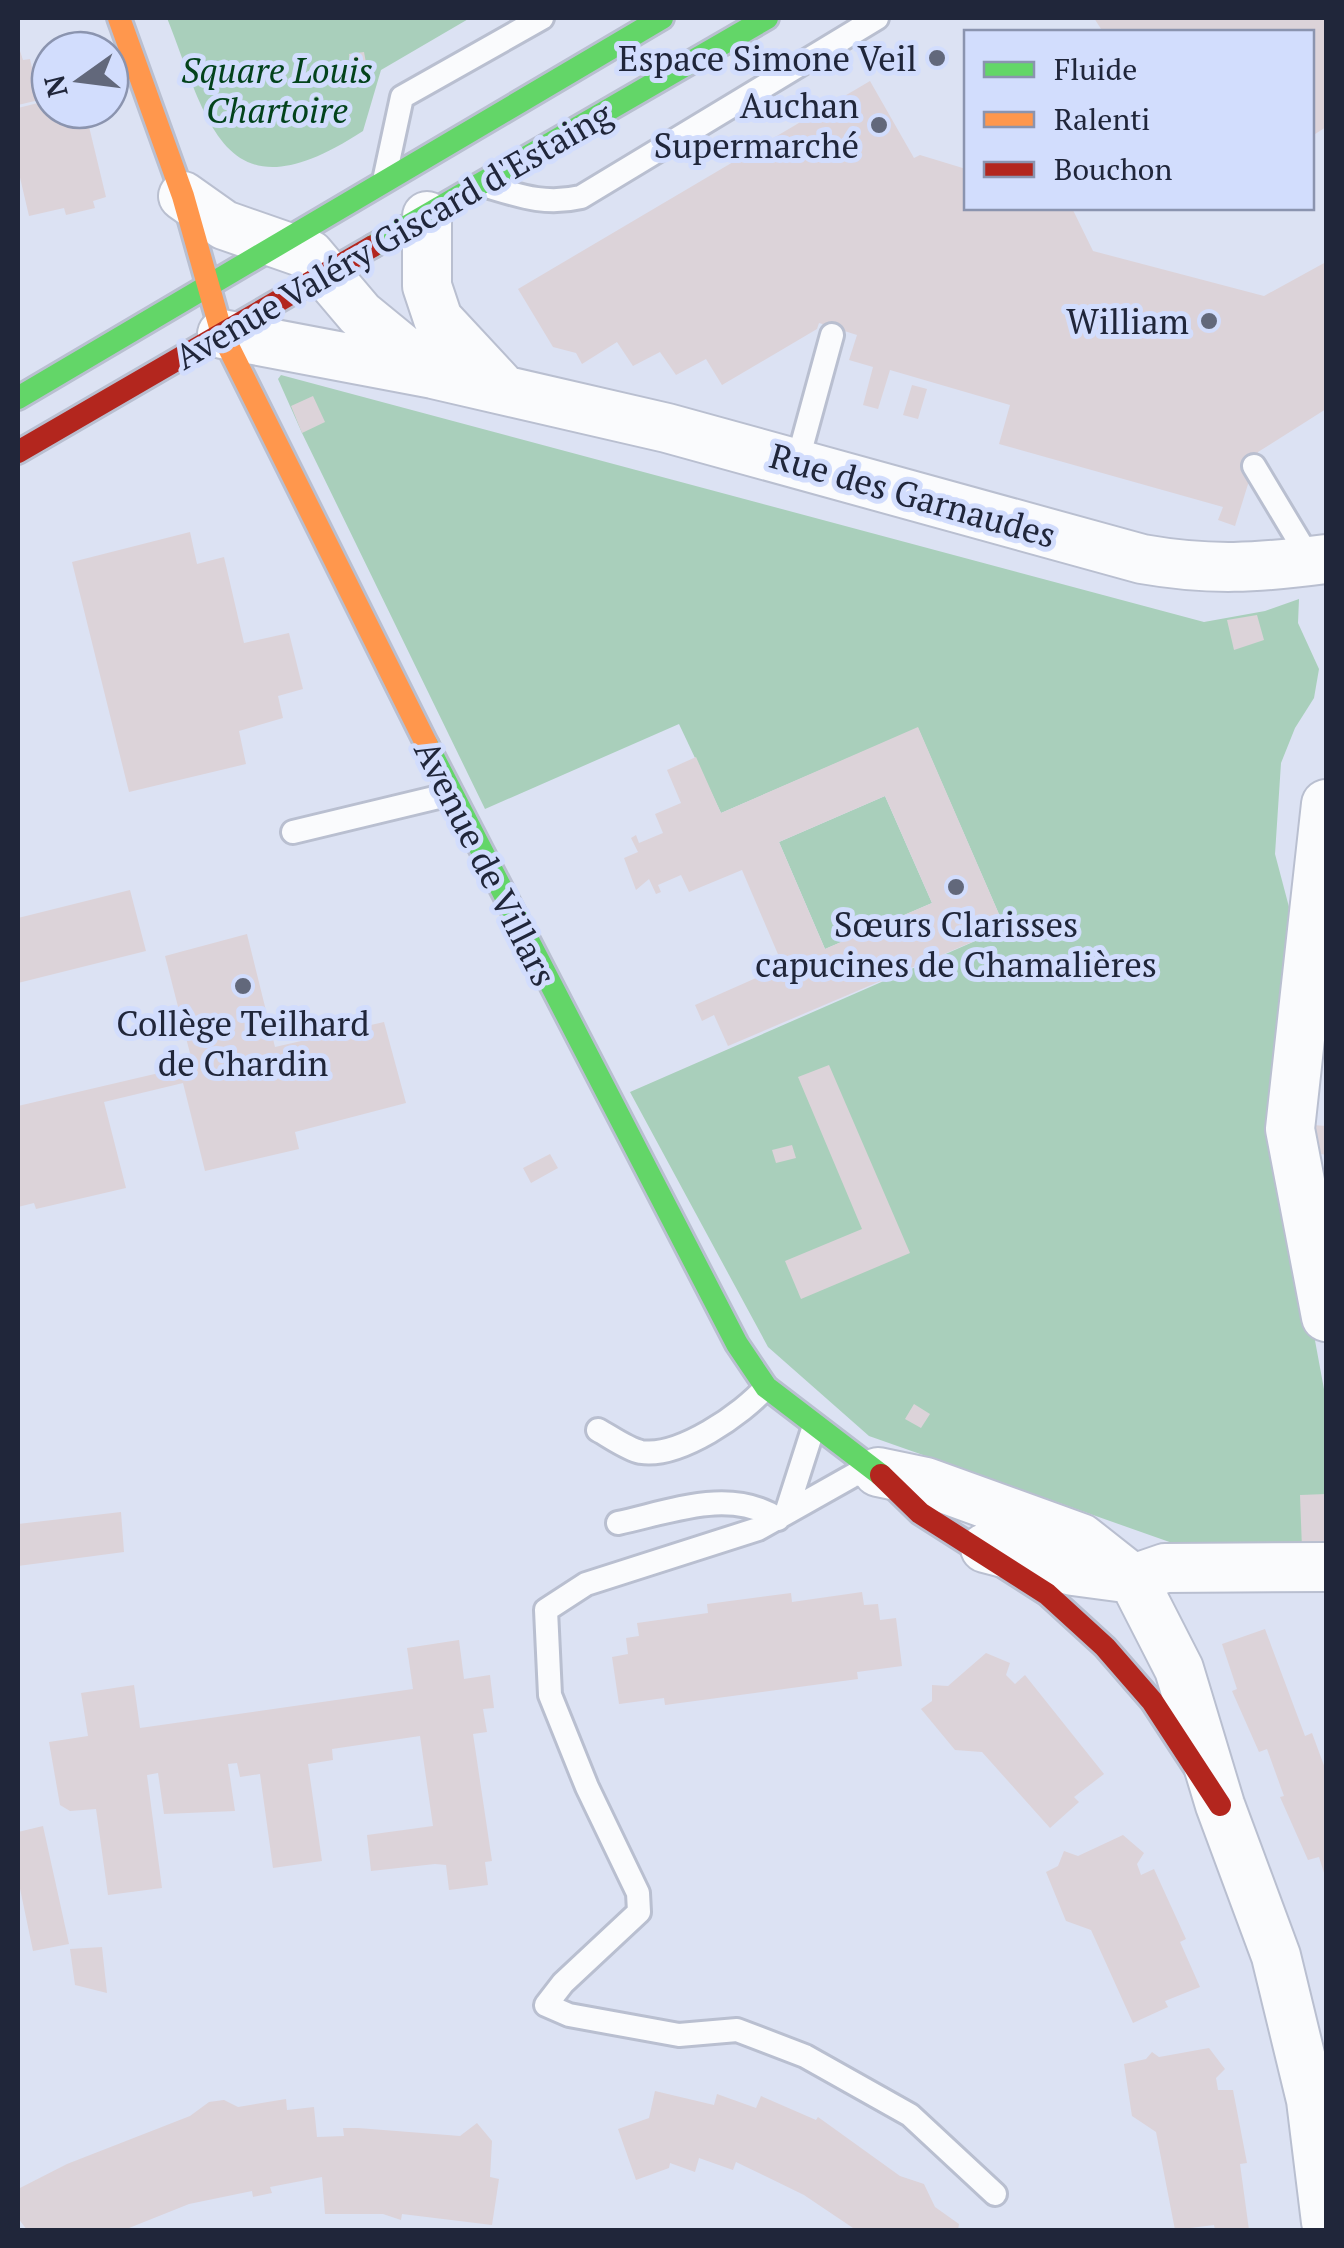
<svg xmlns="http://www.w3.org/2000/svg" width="1344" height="2248" font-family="'PT Serif',serif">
  <rect width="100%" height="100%" fill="#dce2f3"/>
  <path fill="#a9cfbb" d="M167,18H470L381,70L363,131C225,221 210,127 167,18Z
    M281,375L1204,622L1265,611L1299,599L1298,623L1319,669L1314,698L1295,728L1281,763L1275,854L1289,907L1266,1131L1285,1178L1326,1400V1548L1195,1551L869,1436L768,1347L630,1092L1005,928L918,728L721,813L679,724L485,809L302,433L278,379Z
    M885,796L932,903L825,949L779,842Z"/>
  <path fill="#dcd3d9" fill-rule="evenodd" d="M1094,18H1326V127L1312,136V32H1103Z
    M18,45L23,60L30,59L39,100L18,105Z
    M364,52L370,84L354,88L349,54Z
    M870,81L914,158L920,155L966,169V208H1072L1093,251L1264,296L1326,262V409L1258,452L1235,526L1218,520L1223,507L999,444L1010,405L890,370L878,409L863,405L873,367L849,360L857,335L819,323L817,329L722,385L706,359L676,375L660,352L633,366L617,342L582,364L576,353L553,347L518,289Z
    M50,100V110H85L106,197L93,201L95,208L66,215L64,208L29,216L18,169V108Z
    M912,385L927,389L918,419L903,415Z
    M313,396L325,422L302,433L291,406Z
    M190,532L197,564L224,557L244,643L289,633L303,689L278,696L283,718L239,731L246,764L129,792L72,562Z
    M1257,615L1264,640L1234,650L1227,620Z
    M918,727L1005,928L728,1046L714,1015L702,1021L695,1005L783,966L742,870L689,892L681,875L658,885L661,892L656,894L649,879L636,890L624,858L638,852L631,838L636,835L639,843L663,833L655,814L681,803L667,770L696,757L721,813ZM885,796L932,903L825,949L779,842Z
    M130,890L146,951L18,983V918Z
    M247,934L275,1047L384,1022L406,1103L295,1132L299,1149L205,1171L183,1083L104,1102L126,1188L36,1209L34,1203L18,1207V1106L193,1065L165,956Z
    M829,1065L910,1253L801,1299L785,1261L862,1229L798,1077Z
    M1313,1125L1326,1126V1155L1317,1153Z
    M792,1145L796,1158L776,1163L772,1150Z
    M550,1154L558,1168L531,1183L523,1168Z
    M914,1404L930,1414L921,1428L905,1419Z
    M1326,1494V1548L1302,1549L1300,1495Z
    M121,1512L124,1552L18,1566V1524Z
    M862,1592L864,1605L878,1604L880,1620L896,1618L902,1666L857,1672L858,1679L665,1705L664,1698L619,1704L612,1657L628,1654L626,1638L639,1636L637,1623L708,1613L707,1604L791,1593L792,1602Z
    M1265,1629L1305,1736L1312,1733L1326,1771V1879L1319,1857L1308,1860L1280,1797L1284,1796L1267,1749L1259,1752L1232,1691L1237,1689L1222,1644Z
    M459,1640L464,1679L490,1675L494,1708L483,1709L487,1732L473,1734L492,1861L485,1862L488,1885L449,1890L446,1865L435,1864L371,1871L367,1835L433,1826L420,1736L332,1749L333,1760L308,1764L322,1861L273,1868L260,1774L240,1777L237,1763L228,1764L235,1811L164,1814L158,1773L147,1775L162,1888L108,1895L96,1809L70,1811L60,1805L49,1742L88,1736L81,1693L134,1685L140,1728L413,1689L407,1648Z
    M986,1653L1010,1663L1006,1675L1015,1684L1025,1675L1104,1774L1074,1797L1079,1802L1050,1828L982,1752L955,1750L921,1709L932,1701V1685L948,1686Z
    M43,1826L69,1944L33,1951L18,1879V1832Z
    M1123,1835L1144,1853L1137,1864L1141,1875L1154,1869L1186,1939L1180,1942L1200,1987L1165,2001L1168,2007L1133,2023L1091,1930L1066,1921L1046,1872L1058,1866L1064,1851L1078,1856Z
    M102,1947L107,1993L75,1985L70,1949Z
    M1209,2048L1225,2069L1216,2078L1218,2090H1233L1247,2163L1240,2164L1249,2230H1215L1214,2225L1175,2230L1156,2132L1132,2116L1124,2064L1146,2059L1152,2052L1159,2057Z
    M655,2091L714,2105L717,2094L756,2108L761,2096L816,2120L818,2117L900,2176L924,2184L935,2207L959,2224L958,2230H856L804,2195L736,2162L733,2170L699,2158L695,2172L670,2163L669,2168L636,2180L618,2129L649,2118Z
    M286,2099L287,2110L314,2107L317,2137L344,2136L343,2128H358L460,2136L477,2123L492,2141L490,2177L499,2179L492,2225L402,2214L401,2220L383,2214H325L322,2177L270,2187L272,2193L253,2197L252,2191L189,2204L124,2230H27L18,2218V2189L67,2164L190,2116L209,2102L224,2100L238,2107Z"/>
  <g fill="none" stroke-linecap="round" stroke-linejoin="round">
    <g stroke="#b9bfd0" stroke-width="28">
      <path id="lane" d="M385,176L402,97L542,18
        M490,187C523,197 547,205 581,197L877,18
        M797,463L832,335
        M1254,466L1311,561
        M293,832L451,794
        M598,1430C611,1437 627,1449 641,1452C679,1458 743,1414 766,1387
        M869,1473L854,1475L758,1529L586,1584L546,1610L550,1695L587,1787L638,1893L639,1912L563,1983L546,2005L569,2015L679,2035L737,2030L805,2056L910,2115L995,2194
        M787,1510L814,1426
        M618,1523C670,1512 730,1487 778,1519"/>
    </g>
    <g stroke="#b9bfd0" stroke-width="52">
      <path id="street" d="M183,196L224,225L310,255L360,314L426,368
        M427,216V286L438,319L503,389
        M222,334L433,374L667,428L1142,559C1210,571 1258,568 1326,559
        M1326,804L1290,1129L1326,1317
        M878,1472L926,1482L1081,1538L1133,1579L1179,1669L1220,1805L1276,1956L1311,2100L1326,2222
        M985,1548L1073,1571L1133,1579L1165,1568L1326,1567"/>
    </g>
    <g stroke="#b9bfd0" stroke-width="28">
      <path id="fast" d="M373,246L767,18
        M18,398L662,18
        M427,745L737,1344L766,1387L881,1475"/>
    </g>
    <g stroke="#b9bfd0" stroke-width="28">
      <path id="slow" d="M119,18L183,196L222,334L427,745"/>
    </g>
    <g stroke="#b9bfd0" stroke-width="28">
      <path id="jam" d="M18,452L373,246
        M881,1475L920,1513L1047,1594L1105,1647L1152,1701L1220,1805"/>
    </g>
    <use href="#lane" stroke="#fafbfd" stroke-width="22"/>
    <use href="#street" stroke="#fafbfd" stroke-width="48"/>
    <use href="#fast" stroke="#63d668" stroke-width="22"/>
    <use href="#slow" stroke="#ff974d" stroke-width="22"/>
    <use href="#jam" stroke="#b3261e" stroke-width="22"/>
  </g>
  <g fill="#62687b" stroke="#d2ddfd" stroke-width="4">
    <circle cx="937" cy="58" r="10"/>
    <circle cx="879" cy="125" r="10"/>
    <circle cx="1209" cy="321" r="10"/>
    <circle cx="956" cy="887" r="10"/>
    <circle cx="243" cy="986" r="10"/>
  </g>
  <g text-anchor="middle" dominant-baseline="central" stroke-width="10" stroke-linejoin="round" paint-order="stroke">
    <g font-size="35" fill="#20263a" stroke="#d2ddfd" text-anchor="end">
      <text x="917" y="58">Espace Simone Veil</text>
      <text x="859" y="105">Auchan<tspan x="859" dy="40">Supermarché</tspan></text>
      <text x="1189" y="321">William</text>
      <text x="956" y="924" text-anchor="middle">Sœurs Clarisses<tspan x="956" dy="40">capucines de Chamalières</tspan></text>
      <text x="243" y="1023" text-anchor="middle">Collège Teilhard<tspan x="243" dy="40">de Chardin</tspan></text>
    </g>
    <g font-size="35" font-style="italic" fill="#03431c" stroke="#d2ddfd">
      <text x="277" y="70">Square Louis<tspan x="277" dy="40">Chartoire</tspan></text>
    </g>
    <g font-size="35" fill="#20263a" stroke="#d2ddfd">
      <text transform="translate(393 235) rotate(-30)">Avenue Valéry Giscard d'Estaing</text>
      <text transform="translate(913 495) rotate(16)">Rue des Garnaudes</text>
      <text transform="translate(486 863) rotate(63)">Avenue de Villars</text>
    </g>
  </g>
  <rect width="1344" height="2248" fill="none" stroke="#20263a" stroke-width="40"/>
  <rect x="964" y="30" width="350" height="180" fill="#d2ddfd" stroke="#8b94af" stroke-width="2.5"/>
  <rect x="984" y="62" width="50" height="15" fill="#63d668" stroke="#8b94af" stroke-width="2.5"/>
  <text x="1054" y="80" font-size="30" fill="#20263a">Fluide</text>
  <rect x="984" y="112" width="50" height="15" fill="#ff974d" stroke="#8b94af" stroke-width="2.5"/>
  <text x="1054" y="130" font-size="30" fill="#20263a">Ralenti</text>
  <rect x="984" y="162" width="50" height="15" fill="#b3261e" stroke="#8b94af" stroke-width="2.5"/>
  <text x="1054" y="180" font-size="30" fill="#20263a">Bouchon</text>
  <g transform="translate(80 80) rotate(256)"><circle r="48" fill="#d2ddfd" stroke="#8b94af" stroke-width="2.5"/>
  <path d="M0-8L18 38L0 25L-18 38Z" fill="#62687b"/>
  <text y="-15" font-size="28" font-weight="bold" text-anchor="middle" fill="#20263a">N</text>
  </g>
</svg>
